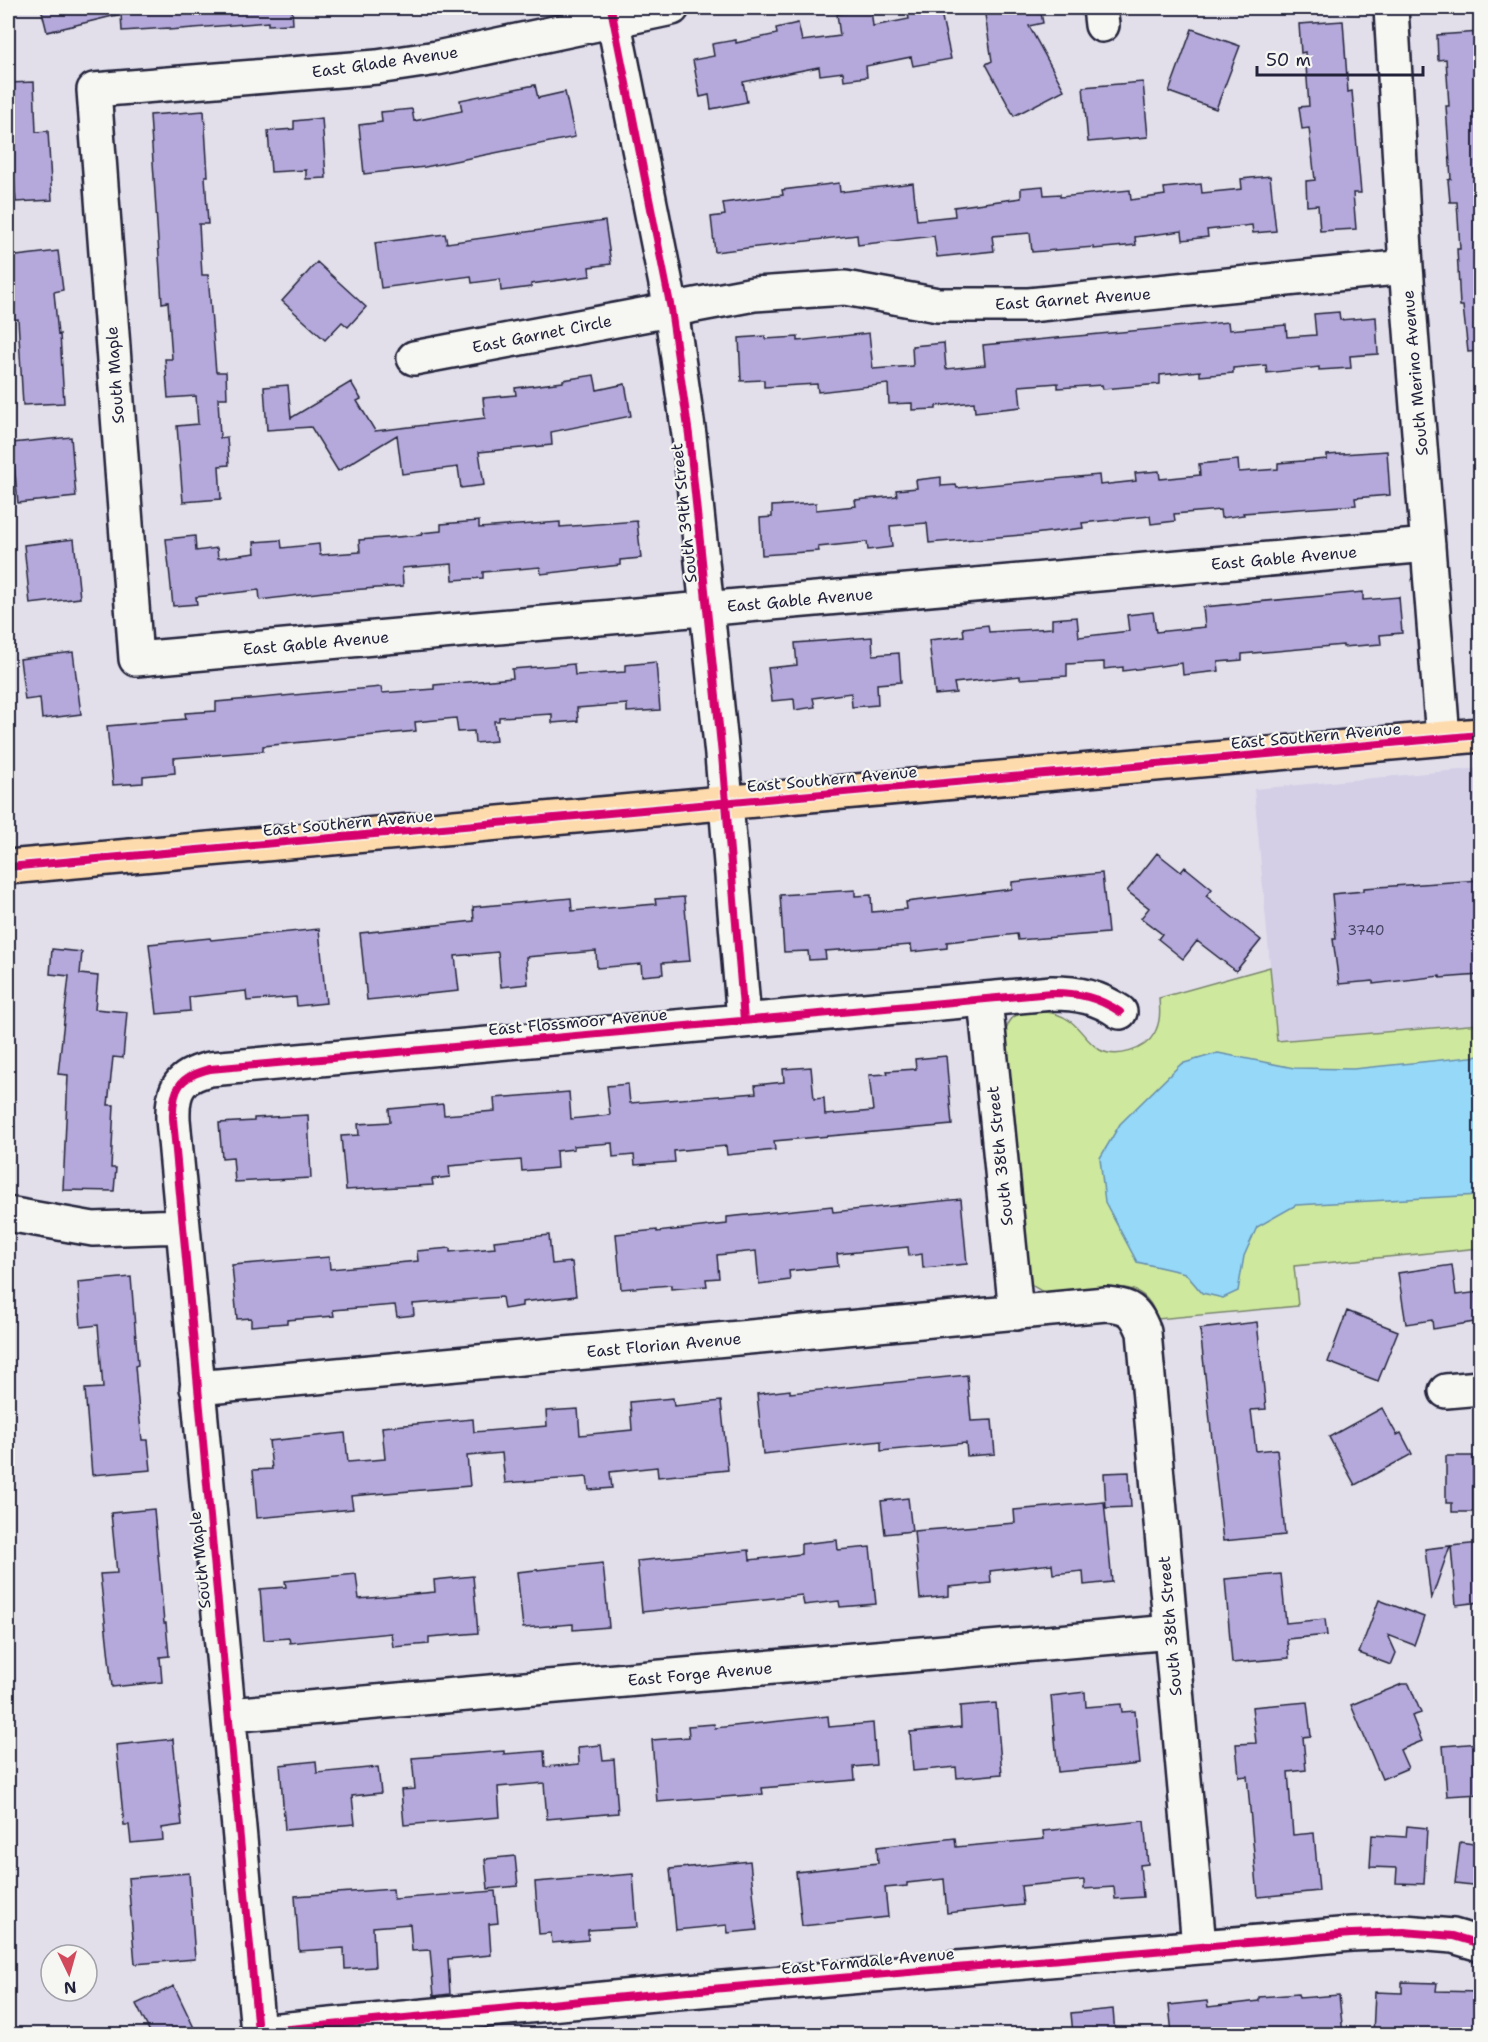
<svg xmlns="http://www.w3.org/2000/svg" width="1488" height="2042" font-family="'Shantell Sans',sans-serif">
  <rect width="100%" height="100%" fill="#e2dfeb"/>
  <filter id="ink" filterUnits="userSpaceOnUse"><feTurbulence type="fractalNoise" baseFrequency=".0167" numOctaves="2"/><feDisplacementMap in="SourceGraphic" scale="12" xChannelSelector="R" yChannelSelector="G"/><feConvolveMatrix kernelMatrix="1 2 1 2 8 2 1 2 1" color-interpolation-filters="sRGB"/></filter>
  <g filter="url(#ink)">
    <path fill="#d4cfe6" d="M1480,768V1024L1277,1041L1254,789Z"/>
    <path fill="#cee89e" stroke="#78856c" stroke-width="1.5" d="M1270,967L1277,1041L1480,1024V1248L1294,1266L1298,1306L1157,1319C1139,1252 1061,1319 1029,1282L1004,1043C1006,1020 1012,1012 1035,1012C1048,1011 1059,1013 1070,1021C1081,1029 1088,1043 1100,1050C1117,1059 1145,1050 1154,1034C1161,1022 1160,1010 1159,998Z"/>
    <path fill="#95d8f7" stroke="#678fac" stroke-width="1.5" d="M1218,1053L1294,1068L1353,1069L1480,1056V1195L1296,1205L1257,1227L1244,1256L1238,1291L1223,1298L1202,1293L1185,1273L1137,1262L1105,1202L1100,1158L1120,1124L1181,1064Z"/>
    <path fill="#b4a9da" stroke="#22223b" stroke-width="1.5" d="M41,8H120V13V8H292L293,24L268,25V22L169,30V28L122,31L121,14L47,32Z
      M907,8H940L951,59L913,66L911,57L866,66L867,77L844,80L843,72L820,75L819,67L743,82L747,102L711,109L709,95L700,97L693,60L714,56L712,44L736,40V43L777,34L776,28L798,23L802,41L840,36L837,14L871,9L873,26L909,19Z
      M984,8H1040L1043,23L1029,26L1064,90L1014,116L986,64L992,61Z
      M1343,21L1348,92L1352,91L1361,193H1353L1356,229L1320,231L1318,205L1307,206L1306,181L1315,180L1309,128L1302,129L1299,107L1309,106L1305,52L1301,53L1299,24Z
      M1192,29L1240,46L1216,109L1169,92Z
      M1480,32V351L1468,352L1463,306H1460L1457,249H1460L1457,202H1450L1448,180L1451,179L1446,106H1449L1446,59L1438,60L1437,35Z
      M34,82L36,132L48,131L52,200L16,202L13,165H8V83Z
      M1143,82L1148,137L1088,142L1083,87Z
      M535,85L538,98L565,92L575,137L425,167L364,174L359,125L382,122L381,112L412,109L414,121L462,111L460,100Z
      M204,111L208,176H205L208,224H199L202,275H208L216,372H226L227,398H218L220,438L227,437L229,465L219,466L221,499L183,502L177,426L198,424L196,396L168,398L165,359H172L168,302L162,303L150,115Z
      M322,118L326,178L306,179V170L271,172L268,131L294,129V121Z
      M1270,176L1276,231L1253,233L1252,225L1207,230L1208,237L1183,240L1182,231L1135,237L1136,245L1094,249V247L1032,252L1030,233L992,236L994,251L937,257L934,236L858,245L857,235L715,252L711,217L725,215L723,203L783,195L782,190L839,183L840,192L913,183L917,220L955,216L954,207L1021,198V188L1043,186L1044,195L1060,194V197L1130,190L1131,200L1165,195L1164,188L1201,184L1202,193L1242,189L1241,179Z
      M605,221L611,264L589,267L590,276L531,284V287L501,291L500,279L472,283L471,276L381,288L375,243L445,234L447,243Z
      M58,251L63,290L54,292L58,335L60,334L64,403L23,405L18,319L8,320V257Z
      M317,262L366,307L348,327L342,322L325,340L282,301Z
      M1339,312L1340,320L1376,317L1378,354L1350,356L1351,368L1319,370V367L1267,373L1266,365L1233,368V373L1200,376V371L1160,375V384L1103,389L1102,385L1058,388V383L1019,386L1021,407L975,412L974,402L936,406V409L912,410V403L889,404L888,384L818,392L817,384L764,387V380L741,381L739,338L765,336V339L798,337V341L869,333L873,369L913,366L912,346L944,343L946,369L985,365L983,345L1035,340L1228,322L1229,330L1286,325L1287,337L1316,335L1314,314Z
      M594,375L597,390L625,384L631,416L551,432L552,445L479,452L484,485L461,488L458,467L402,474L397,435L338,471L311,427L267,430L264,387L288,385L291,418L351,382L361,399L357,401L375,431L485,418L483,398L516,395L515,388L563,382V380Z
      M71,437L76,497L18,503L12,443Z
      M1387,451L1390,495L1355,498L1356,505L1243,513L1244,515L1221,518L1220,510L1174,514L1175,521L1151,524L1150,516L1082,523L1083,528L1033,534L929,543L927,523L890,526L892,547L868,550L867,542L818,547L819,551L762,555L760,518L772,517V506L816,503V510L856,506L855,500L897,496L896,490L917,488L916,480L941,477V486L956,485L957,488L1099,475L1100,485L1136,481L1135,473L1159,471L1160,479L1200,475L1199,464L1238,460L1239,472L1278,469V463L1327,459V455Z
      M479,521V528L560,522V527L637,521L641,558L620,560V565L541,574L540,567L483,572V578L453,580L452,564L402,568L403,586L324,592L260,600L259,590L196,597L197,604L173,606L166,539L195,536L196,551L217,548L218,558L255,553L254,542L281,540L282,548L319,544L320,555L360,552L359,540L422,535L421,533L441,531V524Z
      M74,539L80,598L30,604L24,545Z
      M1363,592V600L1399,597L1402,633L1380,635L1381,644L1343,647V645L1242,654V660L1218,662L1219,671L1183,675L1182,663L1123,671V667L1104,669V662L1067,664V676L1020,679V676L954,683L956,693L935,695L929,640L964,636L963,628L988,625L989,632L1052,628V619L1077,617L1079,637L1129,631L1127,615L1153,612L1156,632L1205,627L1203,607Z
      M872,637L873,655L899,653L901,682L877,684L878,705L852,707L851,693L813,698L815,707L795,710L794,699L772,701L768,668L797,665L795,643Z
      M73,652L81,714L42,719L40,698L25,700L20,659Z
      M656,662L660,710L627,712V704L577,708L578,721L552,723V714L499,717V721H494L496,741L475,743L474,731L458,732L456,718L415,722L416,731L263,746V751L174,758L175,773L143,776V783L113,785L107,726L186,719L185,713L216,711V702L381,687L382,693L434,689V685L513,678L512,669L574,664L575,675L625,672V665Z
      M1157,853L1181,872L1185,867L1212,889L1206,896L1261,940L1236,971L1197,941L1183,959L1158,939L1162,934L1141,918L1149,908L1127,891Z
      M1102,873L1108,933L1018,940L1017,934L947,942V948L912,952L911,945L825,951L826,959L809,960L808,951L784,952L780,895L855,890V896L871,895L872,912L907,909L906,902L1012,889V882Z
      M1480,880V975L1440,978V976L1373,984V981L1339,984L1333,939H1336L1332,894L1364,891V888Z
      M684,897L690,961L662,963L663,974L642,976L641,964L597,968L596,951L526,957L528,984L501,987L498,952L455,956L459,991L367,1000L360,933L474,921L473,907L571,898L572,911L656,904L655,899Z
      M319,929L326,1003L297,1006L296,997L247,1001L246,991L189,997L190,1011L157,1014L149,944L210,938L211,940Z
      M52,949L82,952L80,974L98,976L95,1009L127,1012L123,1058L113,1057L108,1105H114L111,1168H116L114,1191L63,1190L68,1075L58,1074L69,976L50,974Z
      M946,1056L952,1125L774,1141L775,1150L727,1155L726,1146L674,1151L675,1162L635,1165L634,1155L613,1157L612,1143L573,1146L574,1149L556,1151L557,1168L522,1171L521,1160L449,1166L450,1177L432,1179L433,1185L346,1190L341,1136L359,1135L358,1124L390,1122L389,1109L443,1104L444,1115L495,1111L494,1098L569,1092L571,1119L610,1115L607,1086L628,1084L630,1103L756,1093L755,1085L784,1082L783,1069L811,1067L814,1099L824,1098L825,1115L873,1111L869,1075L888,1074L887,1071L916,1069L915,1059Z
      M308,1115L311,1178L235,1182L233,1157L222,1158L219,1123L254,1121V1118Z
      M961,1199L967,1264L923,1268L922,1254L909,1256L908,1247L837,1254L838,1266L789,1271L790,1280L759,1284L756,1251L717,1255L719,1278L706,1279L707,1286L671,1289V1285L621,1289L616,1234L657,1230V1232L727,1224V1217L832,1206L833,1212Z
      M549,1235L552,1264L572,1262L576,1296L522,1302V1306L504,1309L502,1297L413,1304L414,1315L397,1317L395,1305L333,1310L334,1316L287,1320V1323L251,1326V1318L237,1319L232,1265L329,1257L330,1269L418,1261L417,1251L450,1248V1252L495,1248L494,1241Z
      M1452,1265L1456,1295L1480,1292V1321L1433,1329L1432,1320L1406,1324L1398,1273Z
      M131,1277L138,1365L135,1366L139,1412L142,1440H148L151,1470L92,1475L85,1389L103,1388L98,1325L81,1327L78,1282Z
      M1347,1311L1398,1331L1378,1381L1328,1362Z
      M1257,1322L1266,1409L1251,1410L1256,1451L1277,1449L1285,1535L1223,1541L1200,1329Z
      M967,1375L971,1421L992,1420L995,1454L967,1456L966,1443L881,1451V1441L763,1454L757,1394L790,1390V1393Z
      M673,1398L674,1406L721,1401L728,1470L658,1477L657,1467L610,1472L612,1488L589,1490L587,1477L505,1483L502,1453L467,1456L470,1486L351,1496L353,1509L257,1518L253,1470L272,1469L269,1441L345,1433L348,1462L385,1459L382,1427L473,1419L474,1432L547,1426L546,1411L578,1409L580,1435L632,1430L630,1402Z
      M1382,1408L1397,1435L1401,1433L1412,1454L1355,1485L1329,1437Z
      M1446,1456H1473V1512H1452V1503H1446Z
      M1129,1472L1131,1507L1106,1508L1104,1473Z
      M908,1498L912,1531L885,1534L881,1501Z
      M1104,1502L1112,1582L1084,1585L1083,1571L1053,1574L1052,1564L990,1571L991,1583L949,1587V1596L920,1599L914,1531L1015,1523L1014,1510Z
      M154,1509L164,1623H166L169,1656L160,1657L162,1682L112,1687L100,1574L117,1573L111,1513Z
      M837,1540L838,1550L870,1547L876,1604L840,1607L839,1601L804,1605L802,1595L642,1612L637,1561L749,1550L750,1560L801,1554V1544Z
      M1480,1543V1602L1456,1605L1451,1546Z
      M1450,1546L1431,1600L1425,1549Z
      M603,1563L609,1627L573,1630V1624L523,1628L517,1572Z
      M356,1574L359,1599L435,1592L434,1580L473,1576L478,1633L429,1637V1644L393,1647L391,1633L290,1643L289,1638L264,1640L260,1589L286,1587L285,1581Z
      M1281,1574L1286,1623L1325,1619L1327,1635L1287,1639L1289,1658L1232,1663L1225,1579Z
      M1379,1600L1424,1617L1414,1645L1388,1635L1396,1653L1391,1665L1359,1653Z
      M1402,1684H1409L1421,1713L1412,1716L1422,1741L1400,1750L1408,1768L1382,1779L1351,1705Z
      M1085,1692L1086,1707L1121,1704L1122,1712L1135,1711L1140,1764L1058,1772L1051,1696Z
      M1307,1702L1311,1736L1303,1737L1306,1770L1288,1772L1293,1835L1314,1833L1319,1891L1258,1897L1247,1776L1239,1777L1236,1744L1256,1743L1252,1707Z
      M996,1703L1002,1774L957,1778L956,1767L913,1771L910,1732L961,1727L960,1706Z
      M828,1716L829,1727L873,1723L876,1765L854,1767L855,1780L762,1788L763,1794L657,1802L652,1740L689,1737L688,1726L714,1724L715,1728Z
      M173,1739L182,1825L162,1828L163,1840L131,1843L129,1825H124L116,1745Z
      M1480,1743V1794L1447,1796L1443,1746Z
      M601,1745L603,1760L614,1759L618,1813L547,1819L544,1783L498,1787L500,1817L404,1825L401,1790L415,1789L412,1758L504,1751V1754L544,1751L545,1767L579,1764L578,1747Z
      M316,1761L317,1773L378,1767L381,1793L352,1796L355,1824L285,1830L280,1765Z
      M1144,1821L1148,1864L1140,1865L1143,1897L1115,1899L1114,1887L1084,1889V1880L1021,1886L1023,1905L947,1913L944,1879L907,1883V1886L885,1888L888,1917L802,1926L796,1872L878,1863L877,1847L955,1838L956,1847L1044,1839L1043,1831Z
      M1407,1826L1427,1828L1424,1884L1396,1883L1397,1868L1370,1867L1372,1835L1406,1837Z
      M1460,1842L1480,1845V1886L1455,1883Z
      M515,1856L518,1886L488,1889L485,1859Z
      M750,1861L757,1930L728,1933L727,1925L676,1930L670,1869Z
      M189,1873L195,1959L135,1964L128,1878Z
      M633,1874L637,1927L588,1930V1940L552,1943L551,1933L539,1934L535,1882Z
      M393,1889L394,1899L495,1891L498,1923L489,1924L491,1955L448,1959L450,1994L434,1996L430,1950L412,1951L410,1924L373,1927L375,1967L345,1969L344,1948L299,1951L295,1896Z
      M1402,1982L1437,1983L1436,1991L1480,1992V2034H1373L1375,1992L1402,1993Z
      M174,1986L197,2034H151L136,2004Z
      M1298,1994L1299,1998L1339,1995L1343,2034H1172L1169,2005L1207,2001L1208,2007L1259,2001V1997Z
      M1113,2009L1115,2034H1073L1071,2013Z"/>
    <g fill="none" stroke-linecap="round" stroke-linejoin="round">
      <g stroke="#22223b" stroke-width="38">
        <path id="minor" d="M611,8L671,309L689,435L722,755L744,1020
          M672,8L437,58L377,67L94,90L136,659L1428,545
          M1100,8L1102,25
          M1391,8L1406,267L1443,738
          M414,358L754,294L845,288L938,305H1029L1406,267
          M985,999L1016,1313
          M1120,1012C1098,997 1078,993 1052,993L210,1069C180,1076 172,1088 173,1119L258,2032L665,1993L1351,1934L1404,1932L1453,1936L1480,1944
          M8,1214L93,1229L183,1226
          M197,1388L1106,1304C1130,1306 1135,1310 1144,1332L1199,1946
          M1446,1391L1480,1388
          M229,1715L1171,1632"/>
      </g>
      <g stroke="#22223b" stroke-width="38">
        <path id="major" d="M8,867L1480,735"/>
      </g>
      <use href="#minor" stroke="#f6f6f2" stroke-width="33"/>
      <use href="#major" stroke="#fedbac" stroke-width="33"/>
      <g stroke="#f6f6f2" stroke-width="11">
        <path id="cycleway" d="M611,8L671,309L689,435L722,755L744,1020
          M8,867L1480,735
          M1120,1012C1098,997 1078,993 1052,993L210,1069C180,1076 172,1088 173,1119L258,2032L665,1993L1351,1934L1404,1932L1453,1936L1480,1944"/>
      </g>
      <use href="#cycleway" stroke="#d6006c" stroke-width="8"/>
    </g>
  </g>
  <g text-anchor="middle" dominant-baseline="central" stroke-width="4.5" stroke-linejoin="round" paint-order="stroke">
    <g font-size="14" fill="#464463">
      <text x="1366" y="930">3740</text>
    </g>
    <g font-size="16" fill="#22223b" stroke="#f6f6f2">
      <text transform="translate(385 62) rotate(-8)">East Glade Avenue</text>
      <text transform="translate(1073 299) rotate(-4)">East Garnet Avenue</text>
      <text transform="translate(542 334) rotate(-11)">East Garnet Circle</text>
      <text transform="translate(1415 373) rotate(-95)">South Merino Avenue</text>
      <text transform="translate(115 375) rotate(-94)">South Maple</text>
      <text transform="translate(684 513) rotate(-96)">South 39th Street</text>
      <text transform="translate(1284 558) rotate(-5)">East Gable Avenue</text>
      <text transform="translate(800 600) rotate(-5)">East Gable Avenue</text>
      <text transform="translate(316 643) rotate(-5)">East Gable Avenue</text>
      <text transform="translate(1316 736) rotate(-5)">East Southern Avenue</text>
      <text transform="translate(832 779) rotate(-5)">East Southern Avenue</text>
      <text transform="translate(348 823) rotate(-5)">East Southern Avenue</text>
      <text transform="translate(578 1022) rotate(-5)">East Flossmoor Avenue</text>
      <text transform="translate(1000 1156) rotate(-96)">South 38th Street</text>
      <text transform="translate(664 1345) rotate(-5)">East Florian Avenue</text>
      <text transform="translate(200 1560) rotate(-96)">South Maple</text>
      <text transform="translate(1170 1626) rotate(-95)">South 38th Street</text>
      <text transform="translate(700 1674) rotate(-5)">East Forge Avenue</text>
      <text transform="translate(868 1961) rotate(-5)">East Farmdale Avenue</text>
    </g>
  </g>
  <rect width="1488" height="2042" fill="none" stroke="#f6f6f2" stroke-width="30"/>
  <rect x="15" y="15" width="1458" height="2012" fill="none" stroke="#22223b" stroke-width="2" filter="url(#ink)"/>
  <g transform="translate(69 1973) rotate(175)"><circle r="28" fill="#f6f6f2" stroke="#a1a1a9" stroke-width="1.5"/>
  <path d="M0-4.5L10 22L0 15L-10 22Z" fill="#d1495b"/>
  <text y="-9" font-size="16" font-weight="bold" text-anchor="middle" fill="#22223b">N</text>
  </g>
  <path d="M1257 66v9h166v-9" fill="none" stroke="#22223b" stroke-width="3"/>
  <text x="1266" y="66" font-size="18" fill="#22223b" stroke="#f6f6f2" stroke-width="4.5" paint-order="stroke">50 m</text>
</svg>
